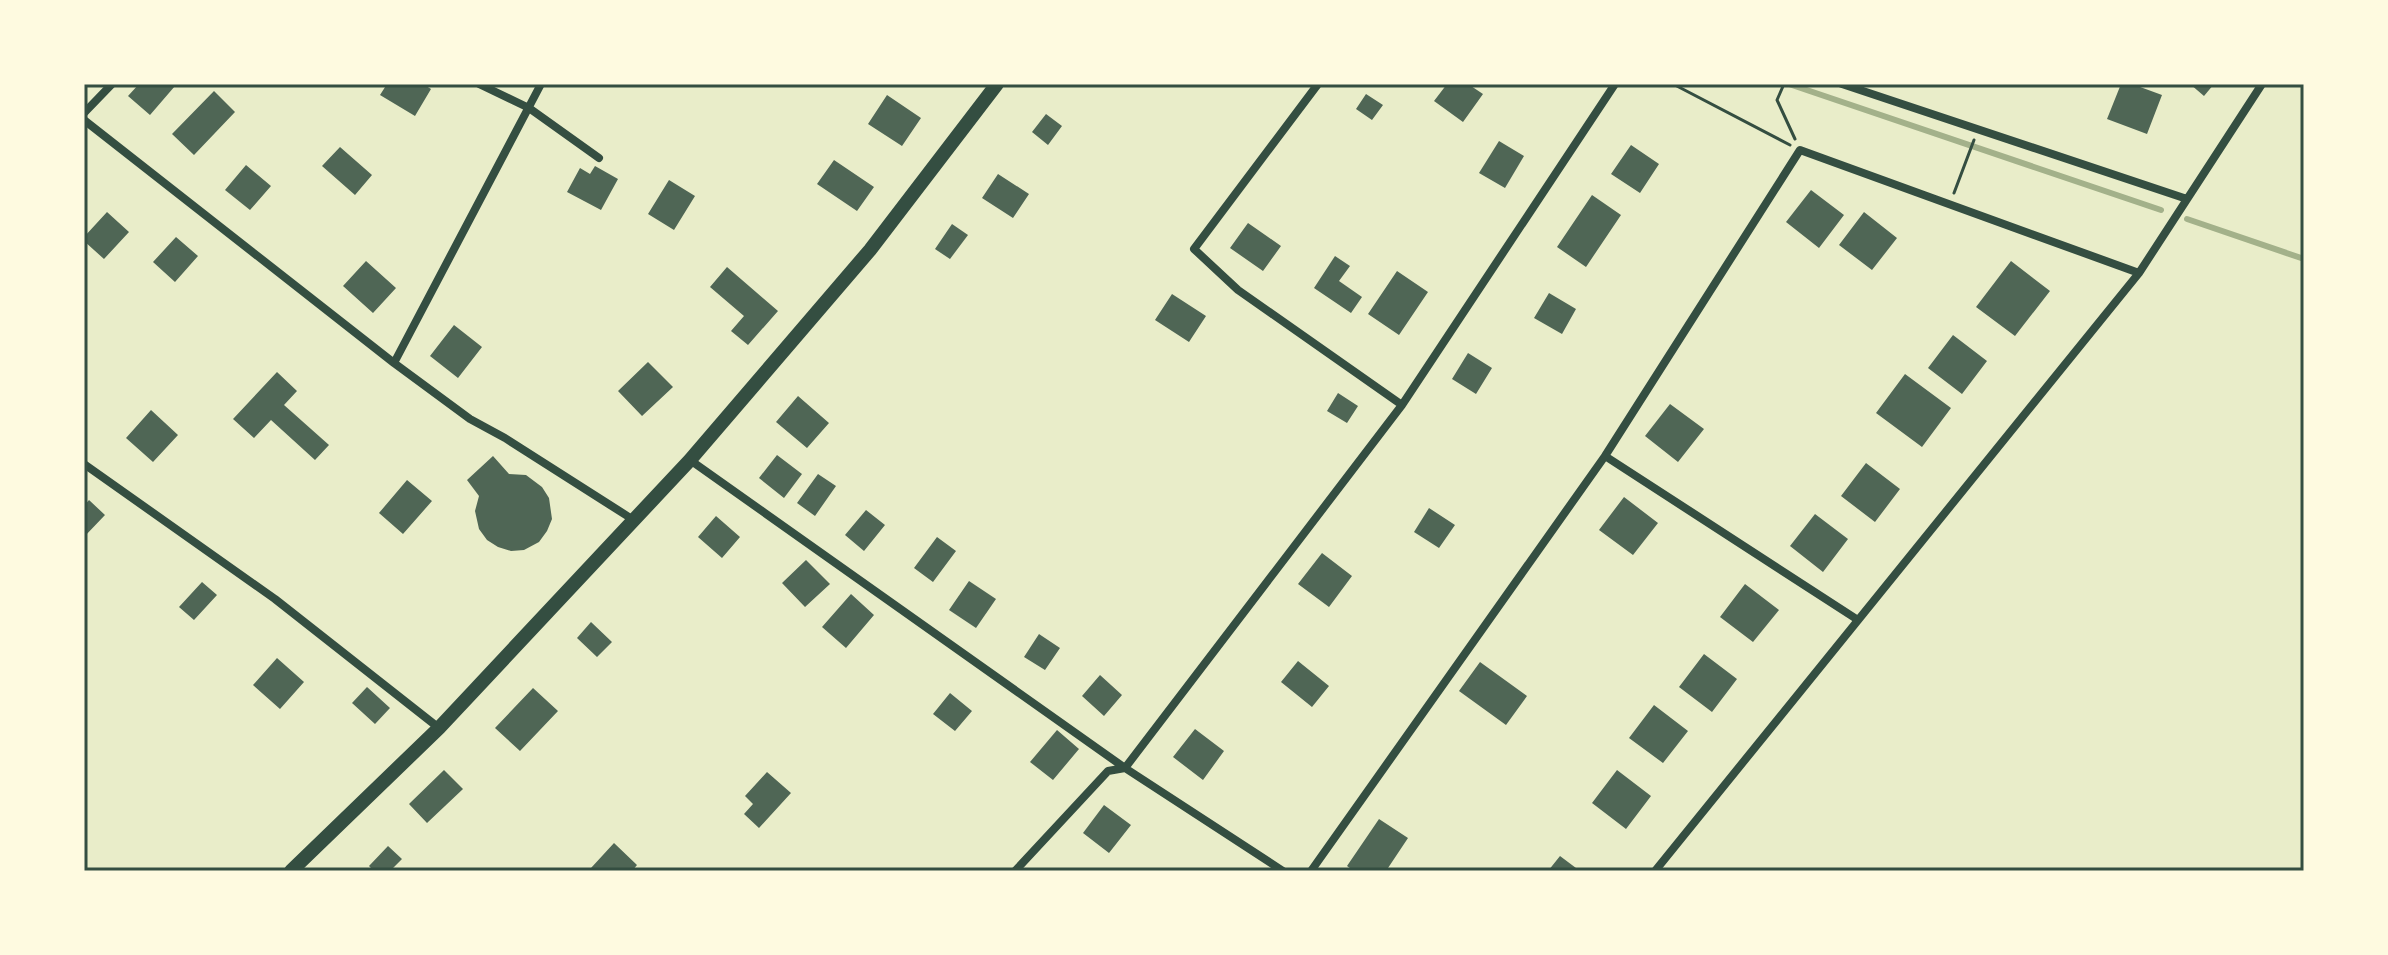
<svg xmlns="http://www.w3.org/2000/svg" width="2388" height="955" font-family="Lato,sans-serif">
  <rect width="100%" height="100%" fill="#e9edc9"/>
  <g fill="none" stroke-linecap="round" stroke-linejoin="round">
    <path stroke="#a3b18a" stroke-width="6" d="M1789,84L2161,210
      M2187,219L2304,259"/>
  </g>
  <path fill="#4f6655" d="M139,84H172L175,86L150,115L128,96Z
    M387,84H423L431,89L415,116L380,95Z
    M1447,84H1468L1483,94L1463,122L1434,101Z
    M2121,84H2132L2162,95L2147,134L2107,119Z
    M2190,84H2214L2204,96Z
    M214,91L235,112L194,155L172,134Z
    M1366,94L1383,105L1372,120L1356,109Z
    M887,95L921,118L902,146L868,124Z
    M1046,114L1062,126L1048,145L1032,132Z
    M1499,141L1524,156L1505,188L1479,173Z
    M1631,145L1659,164L1640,193L1611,174Z
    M340,147L372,175L355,195L322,166Z
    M834,160L874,187L857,211L817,184Z
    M246,165L271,186L250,210L225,190Z
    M595,166L618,179L601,210L567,192L580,168L590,174Z
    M998,174L1029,194L1013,218L982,198Z
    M669,180L695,196L674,230L648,214Z
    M1811,190L1844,215L1819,248L1786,222Z
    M1592,195L1621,215L1586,267L1557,247Z
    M107,212L129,232L104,259L84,241V237Z
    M1864,212L1897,238L1872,270L1839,245Z
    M1248,223L1281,246L1263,271L1230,248Z
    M952,224L968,235L950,259L935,249Z
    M176,237L198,256L175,282L153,262Z
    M1335,256L1350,266L1339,281L1362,297L1351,313L1314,288Z
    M366,261L396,288L373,313L343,286Z
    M2011,261L2050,291L2015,336L1976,307Z
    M727,267L778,311L748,345L731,331L744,316L710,287Z
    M1397,271L1428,292L1399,335L1368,314Z
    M1549,293L1576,309L1562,334L1534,318Z
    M1172,294L1206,316L1189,342L1155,320Z
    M454,325L482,347L458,378L430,356Z
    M1953,335L1987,361L1962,394L1928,368Z
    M1468,353L1492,368L1476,394L1452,379Z
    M648,362L673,387L642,416L618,391Z
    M277,372L297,391L284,405L329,445L315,460L271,420L254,438L233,419Z
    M1905,374L1951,408L1922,447L1876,413Z
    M1338,393L1358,406L1347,423L1327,411Z
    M798,396L829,423L807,448L776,422Z
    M1670,404L1704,429L1678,462L1645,436Z
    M151,410L178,435L153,462L126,438Z
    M777,455L802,474L784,498L759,478Z
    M493,456L509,474L526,475L542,487L549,498L552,519L547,531L539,542L524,550L511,551L498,547L487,540L479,529L475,511L479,496L467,480Z
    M1866,463L1900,489L1875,522L1841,496Z
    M818,474L836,486L815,516L797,503Z
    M407,480L432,501L403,534L379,513Z
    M1624,497L1658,523L1633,555L1599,530Z
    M89,500L105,515L84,537V506Z
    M1429,508L1455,525L1439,548L1414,532Z
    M866,510L885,525L864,551L845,535Z
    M1815,514L1848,539L1823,572L1790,546Z
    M716,516L740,537L722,558L698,537Z
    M937,537L956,551L933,582L914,568Z
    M1322,553L1352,576L1329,607L1298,584Z
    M806,560L830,584L805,607L782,583Z
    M969,581L996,599L976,628L949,610Z
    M202,582L217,595L194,620L179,607Z
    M1745,584L1779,610L1753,642L1720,617Z
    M851,594L874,615L846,648L822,627Z
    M591,622L612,642L597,657L577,638Z
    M1039,634L1060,648L1045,670L1024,657Z
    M1704,654L1737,679L1712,712L1679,687Z
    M277,658L304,682L280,709L253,685Z
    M1298,661L1329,686L1312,707L1281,682Z
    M1480,662L1527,696L1506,725L1459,691Z
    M1100,675L1122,695L1104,716L1082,696Z
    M367,687L390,708L375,724L352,703Z
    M533,688L558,711L520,751L495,728Z
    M950,693L972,711L955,731L933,714Z
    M1654,705L1688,731L1663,763L1629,738Z
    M1195,729L1224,751L1203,780L1173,757Z
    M1057,730L1079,749L1053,780L1030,762Z
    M444,770L463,789L427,823L409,804Z
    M1617,770L1651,796L1626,829L1592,803Z
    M767,772L791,793L759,828L744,814L753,804L745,796Z
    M1104,805L1131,825L1109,853L1083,833Z
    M1379,819L1408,838L1386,871H1354L1347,866Z
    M614,843L637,865L632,871H594L591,868Z
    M388,846L402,859L390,871H374L369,866Z
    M1560,856L1580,871H1548Z"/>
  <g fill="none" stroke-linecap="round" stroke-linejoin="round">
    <path stroke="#344e41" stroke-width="3" d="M1673,84L1790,145
      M1784,84L1777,100L1795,139
      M1954,193L1974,140"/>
    <path stroke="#344e41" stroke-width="8" d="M479,84L529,108L599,158
      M1318,84L1194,249L1238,290L1402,405
      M1842,84L2187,199
      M84,113L112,84
      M84,120L394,363L470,419L505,438L632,519
      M394,363L541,84
      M1605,456L1858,620
      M690,460L1125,768L1283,871
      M84,464L275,599L439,728
      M1015,871L1108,771L1125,768L1402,405L1615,84
      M1311,871L1605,456L1800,150L2139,273
      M1655,871L2139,273L2262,84"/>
    <path stroke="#344e41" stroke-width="14" d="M291,871L439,728L690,460L870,250L997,84"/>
  </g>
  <rect width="2388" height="955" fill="none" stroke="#fefae0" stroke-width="172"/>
  <rect x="86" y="86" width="2216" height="783" fill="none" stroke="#344e41" stroke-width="3"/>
</svg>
